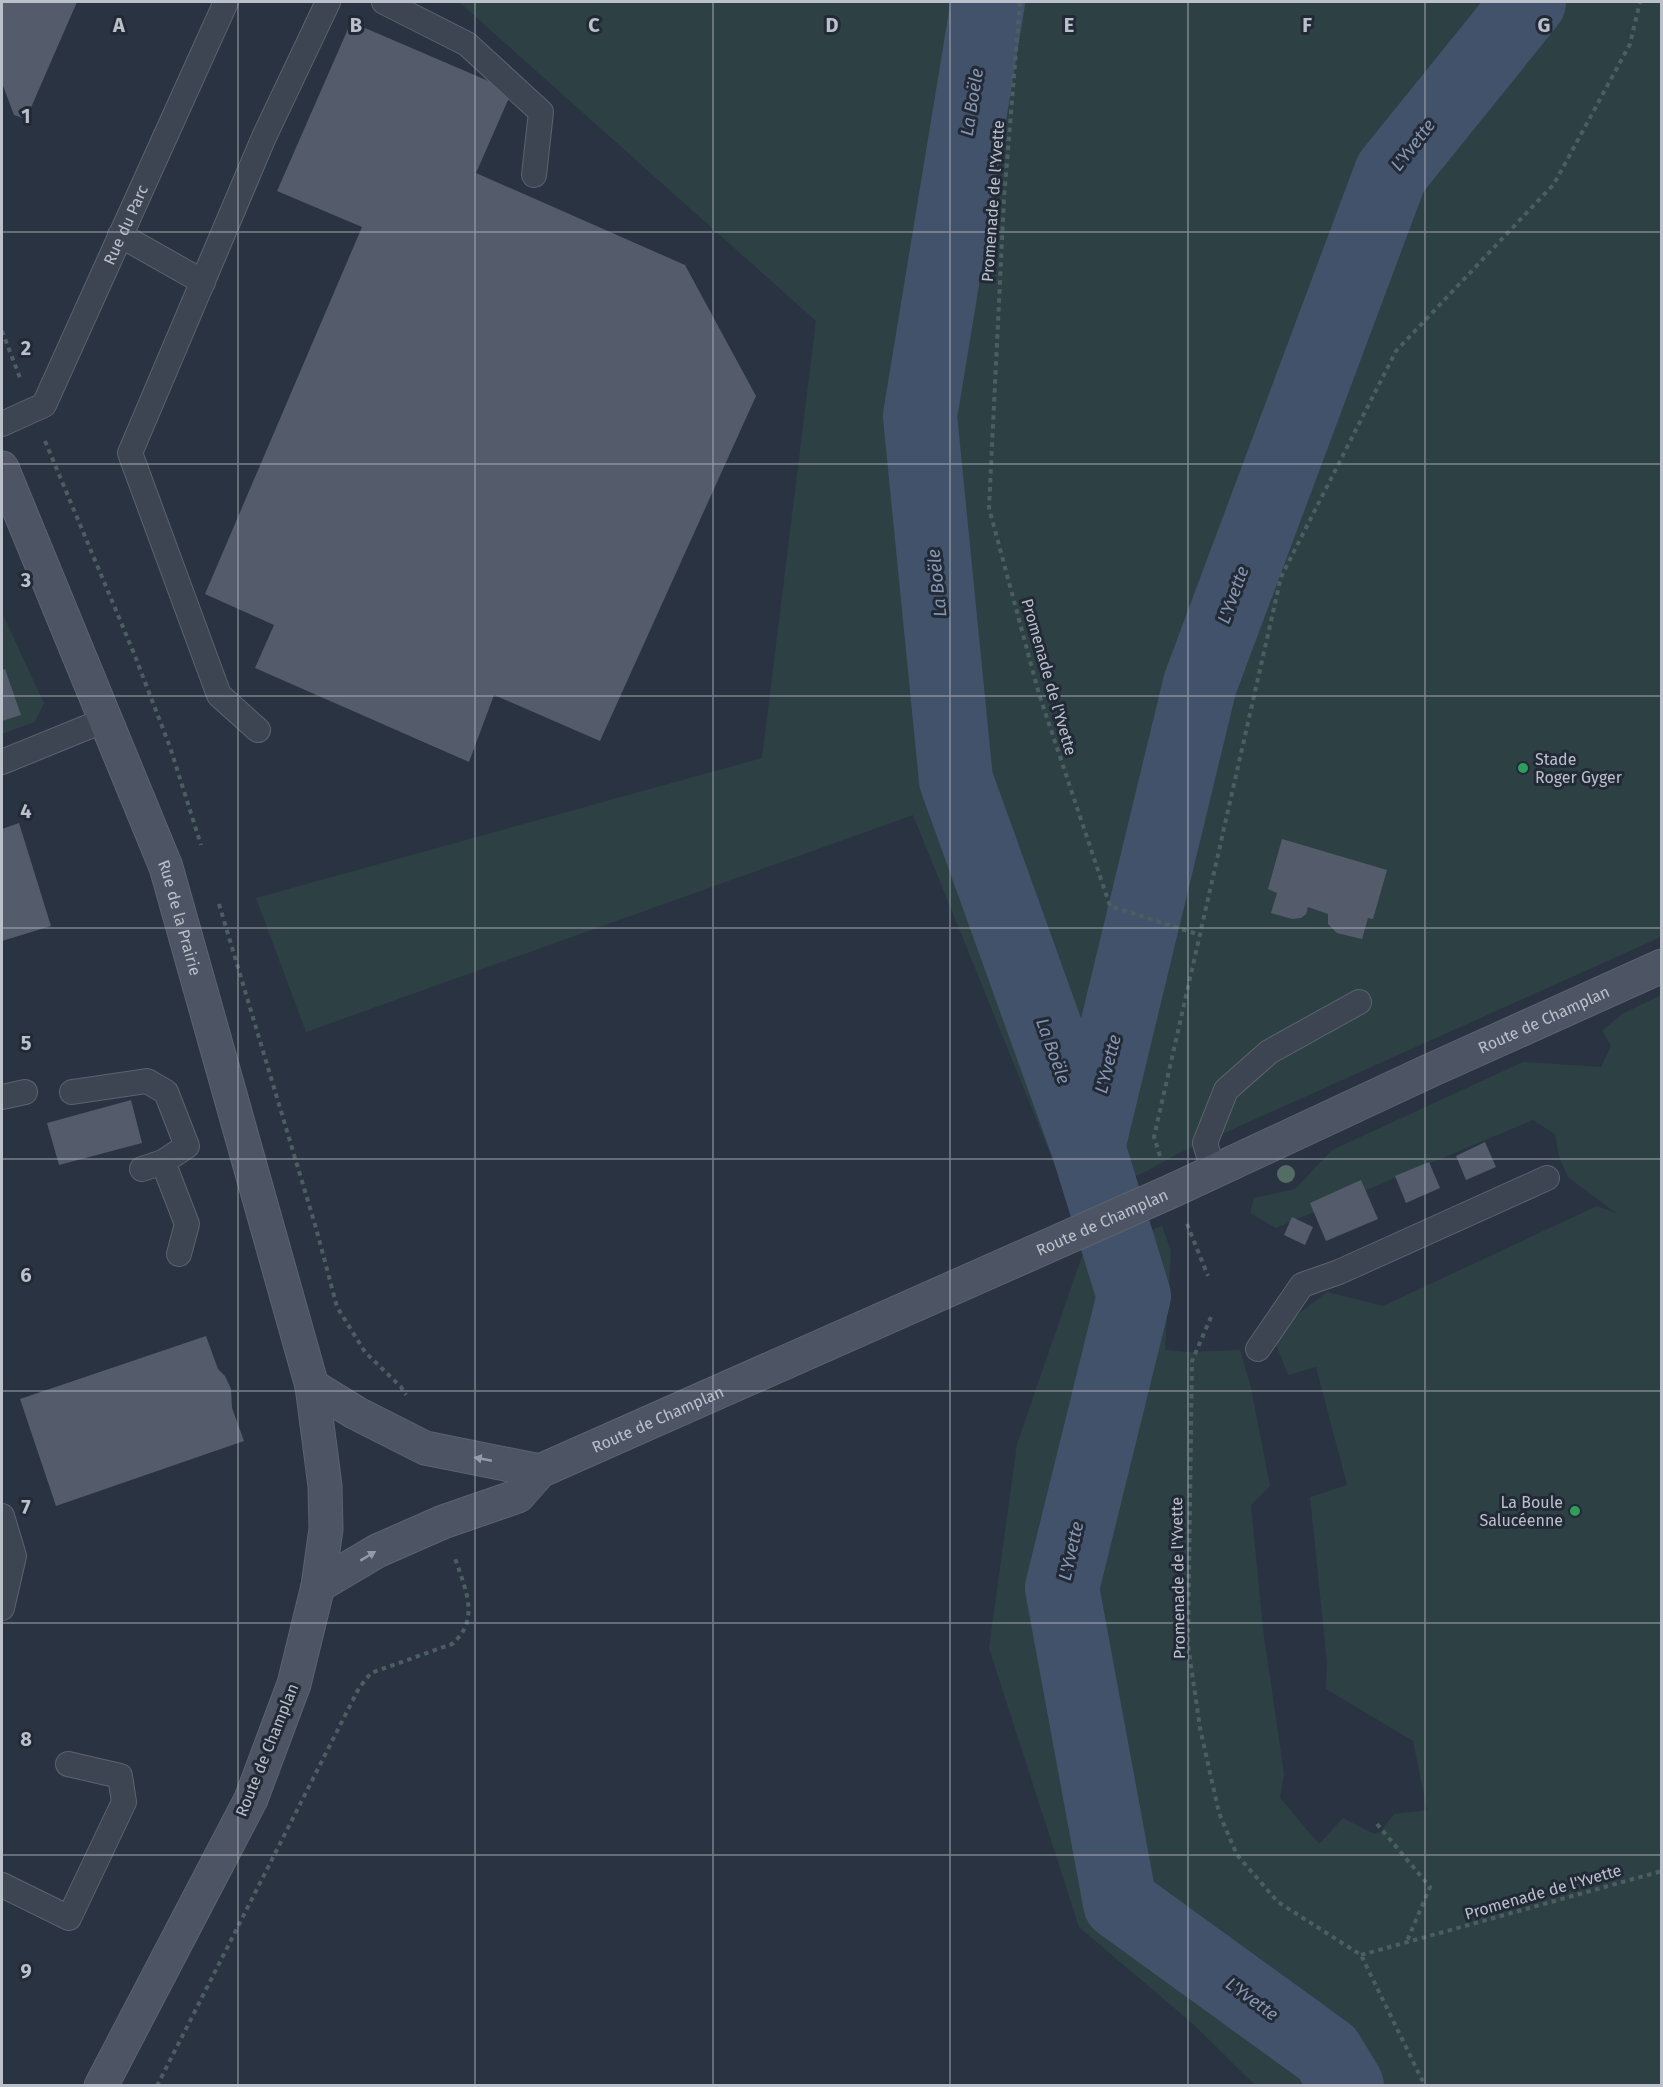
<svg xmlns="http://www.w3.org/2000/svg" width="1663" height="2087" font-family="'Fira Sans',sans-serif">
  <rect width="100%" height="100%" fill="#2a3342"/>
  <path fill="#2d4144" d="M459,2H1661V937L1175,1155L1147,1171L1068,1206L1058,1173L913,815L306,1032L256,898L762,758L816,321Z
    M2,613L44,703L35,722L2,734V721L20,714L5,669L2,670Z
    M1661,995V2085H1255L1193,2024L1079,1927L989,1648L1017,1444L1082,1256L1162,1226L1171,1251L1165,1350L1189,1352L1240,1350L1251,1388L1270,1486L1251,1505L1263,1629L1284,1774L1280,1798L1319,1844L1343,1818L1374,1834L1380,1832L1394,1814L1427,1810L1413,1741L1326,1689L1327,1663L1310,1497L1347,1485L1316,1367L1288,1375L1275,1342L1288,1322L1327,1292L1383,1306L1597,1206L1616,1213L1568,1177L1559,1157L1555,1134L1533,1120L1276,1228L1250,1213L1254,1198L1295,1189L1332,1150L1523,1062L1601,1067L1611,1046L1602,1031L1622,1014Z"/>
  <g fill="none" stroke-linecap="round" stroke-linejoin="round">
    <path stroke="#43526b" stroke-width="74" d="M988,2L920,416L956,780L1088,1147L1134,1296L1062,1588L1120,1903L1327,2053L1347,2086
      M1088,1147L1200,684L1391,173L1529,2"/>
  </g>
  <path fill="#545c6c" d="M2,2H77L26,119L14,115L2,83Z
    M351,22L512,91L476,173L685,265L756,396L600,741L494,695L469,762L255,668L274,625L205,594L362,227L277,191Z
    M5,669L21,715L2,721V670Z
    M19,823L51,926L2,941V829Z
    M1282,839L1387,870L1373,919L1368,918L1362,939L1337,933L1328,924V914L1308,907L1306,914L1301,918L1292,919L1271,913L1277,893L1268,889Z
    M131,1100L142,1143L59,1165L47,1123Z
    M1485,1142L1496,1167L1466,1180L1456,1156Z
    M1429,1162L1440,1188L1406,1203L1395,1176Z
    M1361,1180L1378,1219L1326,1241L1310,1203Z
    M1292,1217L1313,1227L1305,1245L1284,1235Z
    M206,1336L218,1369L225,1376L231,1389L232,1408L244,1441L56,1506L20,1399Z"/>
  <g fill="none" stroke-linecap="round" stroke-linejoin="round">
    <g stroke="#5c636f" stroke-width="26">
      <g id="lane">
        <path d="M384,2L467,44L541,112L534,175"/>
        <path d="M120,235L203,282"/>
        <path id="s1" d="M2,424L44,405L226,2"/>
        <path d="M258,730L219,695L130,453L264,137L328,2"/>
        <path d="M2,762L105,720"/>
        <path d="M72,1092L147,1081L166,1092L187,1146L163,1162"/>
        <path d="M2,1097L25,1092"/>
        <path d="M142,1169L163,1162L187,1224L179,1254"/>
        <path d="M1213,1170L1205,1143L1226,1090L1269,1052L1359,1002"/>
        <path d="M1258,1349L1302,1285L1339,1272L1547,1178"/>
        <path d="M2,1516L14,1556L2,1608"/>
        <path d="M2,1885L69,1918L124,1802L120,1776L68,1764"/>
      </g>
    </g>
    <g stroke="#5c636f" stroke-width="35">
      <g id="secondary">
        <path id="s2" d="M2,468L166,867L312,1386L325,1486L326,1529L318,1586L294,1684L251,1799L101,2086"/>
        <path d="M312,1386L356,1413L425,1448L540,1471"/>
        <path id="s3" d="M318,1586L377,1551L443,1522L518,1496L540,1471L1174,1190L1429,1071L1662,966"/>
      </g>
    </g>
    <path stroke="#4c5e61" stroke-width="4" stroke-dasharray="4.5 4.5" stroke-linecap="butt" d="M1020,2L1004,199L989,508L1039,694L1110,906L1200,935
      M2,331L20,378
      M45,441L133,651L170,747L201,845
      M219,904L316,1228L337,1307L365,1352L401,1387L406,1395
      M1160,1156L1154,1137L1281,577L1396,351L1554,184L1630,44L1640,2
      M1187,1224L1208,1276
      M1211,1317L1192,1361L1188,1645L1200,1728L1219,1813L1237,1855L1278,1902L1361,1955L1425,2086
      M1377,1824L1430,1887L1407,1941
      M1361,1955L1662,1871
      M157,2086L359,1688L371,1673L452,1644C481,1619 465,1589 455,1558"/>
    <use href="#lane" stroke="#3e4552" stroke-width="24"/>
    <use href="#secondary" stroke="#4d5464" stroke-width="33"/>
  </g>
  <circle fill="#536c64" cx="1286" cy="1174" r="9"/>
  <defs><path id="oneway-solid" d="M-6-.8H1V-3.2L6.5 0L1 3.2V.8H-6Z" transform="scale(1.5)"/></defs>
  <g fill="#949ba7">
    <use href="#oneway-solid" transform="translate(483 1459) rotate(-169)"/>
    <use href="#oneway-solid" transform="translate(368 1556) rotate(-31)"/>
  </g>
  <path fill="none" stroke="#bbc1cb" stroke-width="1.5" stroke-opacity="0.55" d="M238,2V2086M475,2V2086M713,2V2086M950,2V2086M1188,2V2086M1425,2V2086M2,232H1662M2,464H1662M2,696H1662M2,928H1662M2,1159H1662M2,1391H1662M2,1623H1662M2,1855H1662"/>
  <g fill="#2e9e5b" stroke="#232a37" stroke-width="2">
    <circle cx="1523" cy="768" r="6"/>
    <circle cx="1575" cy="1511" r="6"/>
  </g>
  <g text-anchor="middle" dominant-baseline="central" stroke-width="6" stroke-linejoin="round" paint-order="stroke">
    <g font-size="16" fill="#bbc1cb" stroke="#232a37">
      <text transform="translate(993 201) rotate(-86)">Promenade de l'Yvette</text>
      <text stroke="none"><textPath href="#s1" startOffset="244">Rue du Parc</textPath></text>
      <text transform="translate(1049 677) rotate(74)">Promenade de l'Yvette</text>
      <text stroke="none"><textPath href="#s2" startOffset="484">Rue de la Prairie</textPath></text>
      <text stroke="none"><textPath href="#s3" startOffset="1354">Route de Champlan</textPath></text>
      <text stroke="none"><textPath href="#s3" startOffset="868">Route de Champlan</textPath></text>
      <text stroke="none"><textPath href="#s3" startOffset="382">Route de Champlan</textPath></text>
      <text transform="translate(1178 1578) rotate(-91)">Promenade de l'Yvette</text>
      <text transform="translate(267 1750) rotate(-68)">Route de Champlan</text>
      <text transform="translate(1543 1892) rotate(-16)">Promenade de l'Yvette</text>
    </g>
    <g font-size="16" fill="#bbc1cb" stroke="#232a37" text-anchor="start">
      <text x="1535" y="759">Stade<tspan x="1535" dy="18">Roger Gyger</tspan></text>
      <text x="1563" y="1502" text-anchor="end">La Boule<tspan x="1563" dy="18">Salucéenne</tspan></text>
    </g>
    <g font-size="18" font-style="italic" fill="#8696b0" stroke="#232a37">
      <text transform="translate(972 102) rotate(-81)">La Boële</text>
      <text transform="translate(1413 145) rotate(-52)">L'Yvette</text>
      <text transform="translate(937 583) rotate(-96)">La Boële</text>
      <text transform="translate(1233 595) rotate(-70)">L'Yvette</text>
      <text transform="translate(1053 1051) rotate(70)">La Boële</text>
      <text transform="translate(1108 1064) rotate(-76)">L'Yvette</text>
      <text transform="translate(1071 1551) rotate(-77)">L'Yvette</text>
      <text transform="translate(1252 1999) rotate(36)">L'Yvette</text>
    </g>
  </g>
  <g font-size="20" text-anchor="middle" font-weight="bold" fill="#bbc1cb" stroke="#232a37" stroke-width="6" stroke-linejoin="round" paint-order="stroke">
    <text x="119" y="32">A</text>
    <text x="356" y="32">B</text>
    <text x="594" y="32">C</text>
    <text x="832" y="32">D</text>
    <text x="1069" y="32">E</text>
    <text x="1307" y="32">F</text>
    <text x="1544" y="32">G</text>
    <text x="26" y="123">1</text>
    <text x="26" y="355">2</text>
    <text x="26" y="587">3</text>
    <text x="26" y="818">4</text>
    <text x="26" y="1050">5</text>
    <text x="26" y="1282">6</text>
    <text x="26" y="1514">7</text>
    <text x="26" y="1746">8</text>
    <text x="26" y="1978">9</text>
  </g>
  <rect width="1663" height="2087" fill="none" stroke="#bbc1cb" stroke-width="6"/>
</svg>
